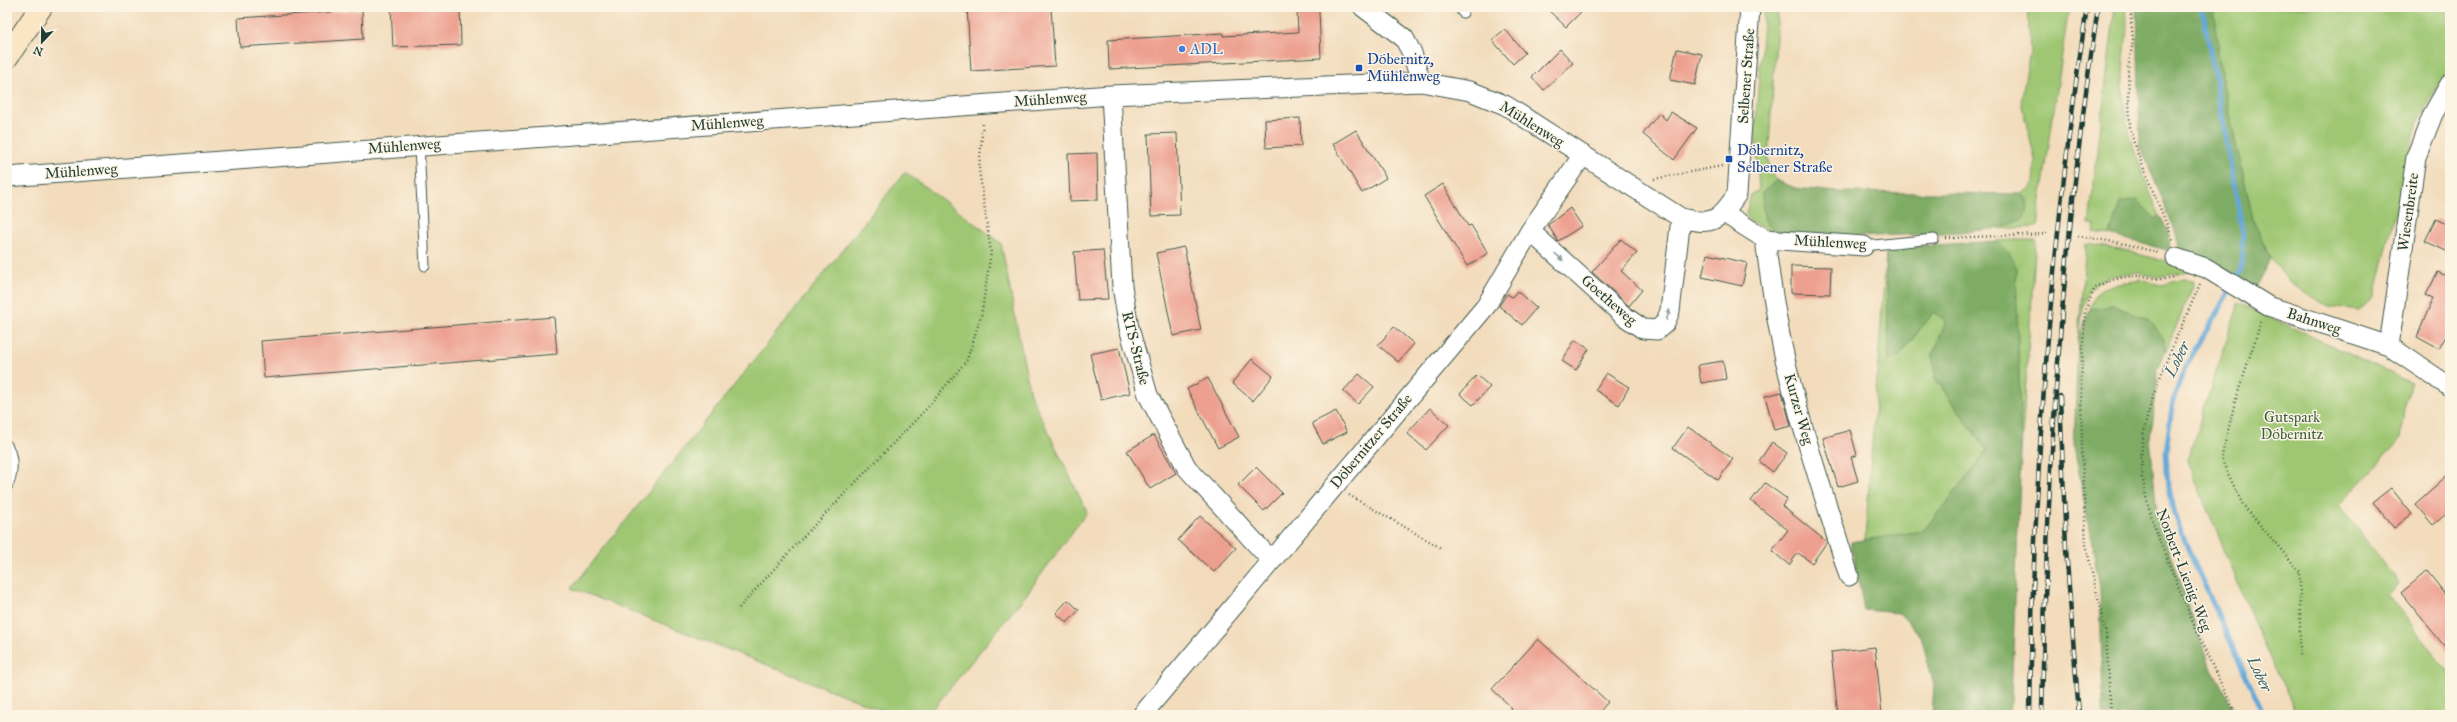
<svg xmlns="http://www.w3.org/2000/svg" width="2457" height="722" font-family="'IM FELL Great Primer',serif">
  <rect width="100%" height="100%" fill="#fcf5e5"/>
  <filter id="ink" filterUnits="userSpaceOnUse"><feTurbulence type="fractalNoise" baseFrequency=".025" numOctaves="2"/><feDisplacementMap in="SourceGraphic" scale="8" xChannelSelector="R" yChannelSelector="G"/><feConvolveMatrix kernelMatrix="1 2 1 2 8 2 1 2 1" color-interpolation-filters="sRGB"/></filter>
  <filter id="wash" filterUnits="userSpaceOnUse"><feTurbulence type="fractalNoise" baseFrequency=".012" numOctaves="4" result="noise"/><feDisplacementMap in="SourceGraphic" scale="16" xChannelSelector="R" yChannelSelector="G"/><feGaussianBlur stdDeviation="0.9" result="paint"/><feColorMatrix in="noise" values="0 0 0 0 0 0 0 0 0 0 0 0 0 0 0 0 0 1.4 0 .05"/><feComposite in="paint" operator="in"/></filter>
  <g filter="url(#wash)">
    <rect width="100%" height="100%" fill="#f2dcbc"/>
    <path fill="#9fc773" stroke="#5f8254" d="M1764,7H1778L1768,161L1771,173L1776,180L1762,193L1785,232L1774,234L1749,221L1746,213L1751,194L1759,190L1755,131Z
      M2028,7H2069L2037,227L1993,229L2024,219L2028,200L2020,194L2029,189L2034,182L2035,171V160L2021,102L2030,51Z
      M2115,7H2126C2129,29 2124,52 2123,74C2121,126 2141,170 2160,216L2156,219L2120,203L2110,235L2093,232L2094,225L2089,224Z
      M2211,7H2450V65L2417,124L2378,284L2374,298L2359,310L2329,306L2309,296L2288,281L2265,249L2253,219L2222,80Z
      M905,172L1001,243L1030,394L1087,512L1026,595L928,715H894L572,588Z
      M2013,240H2036L2021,452L2016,270L1997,241Z
      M2086,244L2120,249L2195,270L2192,272L2169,274L2159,277L2138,273L2111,276L2097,282L2088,292L2084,304L2078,340Z
      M1886,253L1889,360L1898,357L1934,312L1946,321L1933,354L1935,378L1986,449L1978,464L1923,531L1865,540Z
      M2183,279L2193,280V286L2166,351L2164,340L2114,306L2090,309L2094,297L2101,289L2113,285L2140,280L2161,285Z
      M2239,303L2412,383L2404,408L2401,439L2339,505L2399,584L2388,595L2450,674V715H2297L2259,634L2187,460Z"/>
    <path fill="#7fac65" stroke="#4f744c" d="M2137,7L2213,8L2222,80L2253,219L2271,259L2256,288L2186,255L2180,249L2174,228L2140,145Z
      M1776,180L1795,188L1838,192L2020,194C2030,203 2029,208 2024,219C2013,223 2002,228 1992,229C1960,233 1789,244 1770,227C1761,220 1763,203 1762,193Z
      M2137,200L2156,219L2160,216C2165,226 2174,240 2167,250L2110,235L2120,203Z
      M1997,241L2010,254L2016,270L2021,452L2011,700L2008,715H1932L1934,686L1921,636L1899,613L1864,610L1851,542L1923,531L1978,464L1986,449L1935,378L1933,354L1946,321L1934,312L1898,357L1889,360L1886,253L1891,248Z
      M2114,306L2148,319L2164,340L2165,352L2157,373L2150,438L2157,514L2209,663L2237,715H2103L2100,588L2074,446L2078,340L2090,309Z"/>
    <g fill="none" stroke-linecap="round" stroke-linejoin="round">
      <path stroke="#65a8d9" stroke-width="5" d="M2202,7L2243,234L2241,270L2185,368L2173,400L2166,451L2168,488L2174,514L2189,551L2264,715"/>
    </g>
    <g id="blocks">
      <path fill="#eda090" d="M391,7H460L461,45L393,47Z
        M967,7H1051L1055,66L971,71Z
        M1545,7H1586L1566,27Z
        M362,10L363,39L240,47L238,18Z
        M1319,10L1321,58L1109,69L1108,40L1223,33V36L1298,32L1297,11Z
        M1505,29L1525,53L1513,64L1492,40Z
        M1560,49L1573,63L1544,90L1532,77Z
        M1677,49L1702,54L1695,85L1670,80Z
        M1671,112L1697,128L1674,160L1643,134L1659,113L1666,120Z
        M1300,118L1301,146L1266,148L1265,120Z
        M1356,130L1386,178L1362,193L1333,144Z
        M1177,133L1180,215L1151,216L1148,134Z
        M1097,153L1098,200L1070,201L1068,154Z
        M1443,184L1468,226L1471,225L1488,253L1467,266L1424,196Z
        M1570,208L1582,226L1558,241L1548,225Z
        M2436,219L2450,226V253L2425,241Z
        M1621,239L1637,253L1621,271L1642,290L1629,306L1592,272Z
        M1184,247L1201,330L1173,336L1156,253Z
        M1103,250L1108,299L1078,300L1074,252Z
        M1707,254L1747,263L1742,286L1702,277Z
        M1791,266L1831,267L1830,294L1791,293Z
        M2438,272L2450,278V328L2439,349L2417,337L2433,298L2426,295Z
        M1517,291L1536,308L1522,325L1499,306L1507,294L1512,297Z
        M554,317L557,354L264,378L261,341Z
        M1394,327L1414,344L1398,362L1378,345Z
        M1575,340L1589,349L1576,370L1562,361Z
        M1119,348L1130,393L1101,400L1090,354Z
        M1252,359L1273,376L1253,401L1232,383Z
        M1723,361L1726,379L1701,383L1698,365Z
        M1606,373L1629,387L1619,405L1595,390Z
        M1359,374L1374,387L1358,404L1343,391Z
        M1477,375L1490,387L1473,405L1460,394Z
        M1208,378L1239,437L1218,448L1187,389Z
        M1782,392L1791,426L1774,430L1765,396Z
        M1430,408L1449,425L1426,450L1407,433Z
        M1336,411L1347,432L1323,444L1312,423Z
        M1688,427L1733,459L1718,480L1673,448Z
        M1850,430L1857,455L1851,457L1858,481L1838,487L1823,438Z
        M1154,435L1176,473L1150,489L1127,451Z
        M1772,442L1787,453L1773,472L1759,461Z
        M1256,467L1282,493L1264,511L1238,485Z
        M2450,473V511L2433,525L2415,504Z
        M1765,483L1787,499L1782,506L1827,542L1812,563L1798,553L1789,565L1772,551L1788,530L1751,501Z
        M2391,488L2412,514L2394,528L2373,502Z
        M1200,516L1236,548L1214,572L1178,540Z
        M2427,571L2450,600V653L2401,593Z
        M1068,600L1079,610L1067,623L1056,613Z
        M1538,639L1608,702L1597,715H1505L1512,708L1492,689Z
        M1875,647L1882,715H1838L1831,652Z"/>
    </g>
  </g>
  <g filter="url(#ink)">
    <use href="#blocks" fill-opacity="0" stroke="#3f5548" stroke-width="1"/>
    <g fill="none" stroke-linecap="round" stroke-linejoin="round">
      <g stroke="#3f5548" stroke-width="11">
        <path id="service" d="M1458,7L1463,13
          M419,145L425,266
          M1864,246L1934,239
          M7,445C14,457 14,474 7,487"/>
      </g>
      <g stroke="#3f5548" stroke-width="21">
        <path id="minor" d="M1363,7L1404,38L1412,53L1421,82
          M1111,95L1122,286L1129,328L1148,395L1187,468L1271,560
          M7,177L1111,95L1421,82L1470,91L1505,105L1681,218C1712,226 1719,221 1737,194L1750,7
          M1724,213L1765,239L1864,246
          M1530,231L1624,316L1643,329L1657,330L1665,323L1670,311L1681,218
          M1765,239C1770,279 1776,319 1785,359C1802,432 1827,504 1849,576
          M2176,258L2206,268L2268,306L2389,346L2450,387
          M2389,346L2416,157L2433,114L2450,84
          M1142,715L1486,306L1530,231L1583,155"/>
      </g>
      <g stroke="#3f5548" stroke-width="24">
        <path id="secondary" d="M7,57L41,7"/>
      </g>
      <path stroke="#3f5548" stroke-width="2.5" stroke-dasharray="1 3" stroke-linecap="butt" d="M2130,7L2133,40L2128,69L2130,128L2135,147L2174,242
        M1654,179L1722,166
        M2078,236L2126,244L2159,253
        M1946,238L2047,234
        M2200,284C2180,332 2147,395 2142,446C2138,495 2160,542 2178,586C2196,631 2214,672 2237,715
        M2261,322L2235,402L2221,459L2243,505L2300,572V657
        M1349,495L1441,548
        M739,608L805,535L930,405L967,360L981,316L991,253L979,169L983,123
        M2111,715L2106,634L2086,545L2082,453L2081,383L2085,311L2095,287C2108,281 2122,276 2137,276C2154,276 2154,282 2174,277"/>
      <use href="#service" stroke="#fff" stroke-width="9"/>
      <use href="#minor" stroke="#fff" stroke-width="19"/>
      <use href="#secondary" stroke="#fbe6c4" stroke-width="22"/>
      <g stroke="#1f3d34" stroke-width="4.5">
        <path id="rail" d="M2060,396L2066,549L2079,715
          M2030,715C2033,479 2051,241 2087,7
          M2042,715C2046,478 2062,242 2098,7"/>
      </g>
      <use href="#rail" stroke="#fcf5e5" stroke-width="3" stroke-dasharray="9" stroke-linecap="butt"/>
    </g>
    <defs><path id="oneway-solid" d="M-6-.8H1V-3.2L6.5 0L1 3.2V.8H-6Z"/></defs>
    <g fill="#8f9e9a">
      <use href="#oneway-solid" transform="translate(1559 257) rotate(42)"/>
      <use href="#oneway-solid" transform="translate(1668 315) rotate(-73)"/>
    </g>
  </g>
  <circle fill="#3f7fe0" stroke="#fcf5e5" stroke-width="1.5" cx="1182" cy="49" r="4"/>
  <g fill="#1a4fb4" stroke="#fcf5e5" stroke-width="1.5">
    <rect x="1355" y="64" width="8" height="8" rx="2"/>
    <rect x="1725" y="155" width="8" height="8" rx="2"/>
  </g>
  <g text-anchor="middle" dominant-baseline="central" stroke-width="3" stroke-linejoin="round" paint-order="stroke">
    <g font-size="15" fill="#366cbe" stroke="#fcf5e5" text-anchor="start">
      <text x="1190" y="49">ADL</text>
    </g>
    <g font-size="15" fill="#164399" stroke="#fcf5e5" text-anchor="start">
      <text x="1367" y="59">Döbernitz,<tspan x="1367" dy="17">Mühlenweg</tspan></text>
      <text x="1737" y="150">Döbernitz,<tspan x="1737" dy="17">Selbener Straße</tspan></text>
    </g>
    <g font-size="15" fill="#1f3d34" stroke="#fcf5e5">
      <text transform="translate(1746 76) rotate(-86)">Selbener Straße</text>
      <text transform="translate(1050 99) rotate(-4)">Mühlenweg</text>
      <text transform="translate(727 123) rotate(-4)">Mühlenweg</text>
      <text transform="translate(1532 124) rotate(32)">Mühlenweg</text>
      <text transform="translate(404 146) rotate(-4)">Mühlenweg</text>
      <text transform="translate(81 171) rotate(-4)">Mühlenweg</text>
      <text transform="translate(2408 212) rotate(-82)">Wiesenbreite</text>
      <text transform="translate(1830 242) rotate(3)">Mühlenweg</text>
      <text transform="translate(1609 300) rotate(41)">Goetheweg</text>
      <text transform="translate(2314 321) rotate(18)">Bahnweg</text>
      <text transform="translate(1136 348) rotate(76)">RTS-Straße</text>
      <text transform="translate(1799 409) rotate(74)">Kurzer Weg</text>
      <text transform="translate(1371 441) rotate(-50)">Döbernitzer Straße</text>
      <text transform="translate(2184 570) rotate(69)">Norbert-Lienig-Weg</text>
    </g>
    <g font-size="15" fill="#3f6044" stroke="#fcf5e5">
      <text x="2292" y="417">Gutspark<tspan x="2292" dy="17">Döbernitz</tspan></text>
    </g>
    <g font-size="16" font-style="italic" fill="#345d66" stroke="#fcf5e5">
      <text transform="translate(2177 359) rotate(-64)">Lober</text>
      <text transform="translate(2260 674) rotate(65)">Lober</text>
    </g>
  </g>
  <rect width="2457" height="722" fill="none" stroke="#fcf5e5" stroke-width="24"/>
  <g transform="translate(42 42) rotate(202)" stroke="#fcf5e5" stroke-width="3" paint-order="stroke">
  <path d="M0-3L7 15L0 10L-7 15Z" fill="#1f3d34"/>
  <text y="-6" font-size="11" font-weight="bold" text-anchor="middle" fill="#1f3d34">N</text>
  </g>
</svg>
